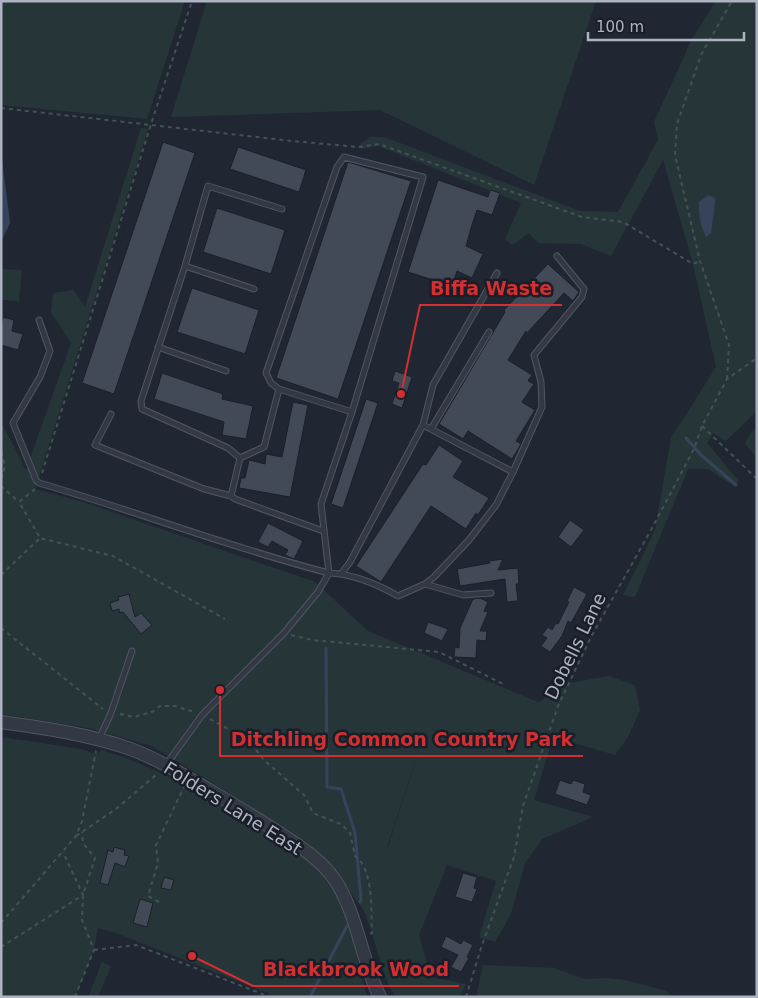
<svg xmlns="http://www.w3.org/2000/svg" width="758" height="998" font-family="'DejaVu Sans',sans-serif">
  <rect width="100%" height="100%" fill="#202733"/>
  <path fill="#263638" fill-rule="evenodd" d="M1,1H185L147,119L1,105Z
    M207,1H596L534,185L380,110L171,117Z
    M716,1H757V411L726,441L713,433L707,443L739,481L734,486L708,469H688L635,597L623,595L655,530L671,438L716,367L693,264L663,160L611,256L581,244L538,243L529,233L512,245L505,239L521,203L378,146L361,149L360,143L371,137H384L580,211L618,212L658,140L654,122L692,39Z
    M141,128L148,129L35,489L83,502L315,582L368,631L538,702L570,683L609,676L635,685L640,710L628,737L615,755L553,737L534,800L593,817L542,839L525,863L511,914L495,942L479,937L496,881L447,865L419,935L431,977L466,984L460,997H396L390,988L384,973L372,933L364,911L335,870L306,845L269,818L152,746L88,728L1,714V422L26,470L71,343L51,312L53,293L73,290L85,307ZM424,736L388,847H387Z
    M1,269L22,270L19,301L1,300Z
    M757,426V458L745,444L749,435Z
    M1,737L81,749L96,754L102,750C161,768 214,801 267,833C288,846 317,860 330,882C350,915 357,959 367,997H269L268,993L113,932L98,928L94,950L75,997H1Z
    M102,962L111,966L98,997H88Z
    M483,965L554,968L584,979L606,978L626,980L666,991L673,997H476Z"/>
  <path fill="#37435b" d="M1,151L10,223L1,242Z
    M708,195L715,198V203L711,233L706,237C701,226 698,215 699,202Z"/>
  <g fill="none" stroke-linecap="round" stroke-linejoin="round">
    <path stroke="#37435b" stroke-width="3" d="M686,438L701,455L736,485
      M326,648L327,787L341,789L355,833L361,900L360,902
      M310,997L347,926"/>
  </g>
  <path fill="#424957" stroke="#1b202a" d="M163,142L195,153L114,394L82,383Z
    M238,147L306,170L299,192L230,169Z
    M348,162L411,181L338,399L276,378Z
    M438,180L488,197L490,190L500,193L492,215L477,210L472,225L466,246L483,254L472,278L457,271L452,286L408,272Z
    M217,208L285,230L271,274L203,252Z
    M548,264L579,292L573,301L564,293L527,333L526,331L508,360L532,375L528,381L534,384L522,402L535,410L516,441L521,444L512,459L468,431L463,439L439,424L505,312L504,310Z
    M192,288L259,310L245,354L177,332Z
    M3,317L14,320L12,331L23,334L18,350L1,345V325Z
    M395,371L412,377L402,408L392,404L399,383L392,381Z
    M162,373L223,394L222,399L253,406L246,439L222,435L224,422L154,399Z
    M366,399L378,403L343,508L331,504Z
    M293,402L308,405L290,497L239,488L241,478H245L249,460L265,464L266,454L282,457Z
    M439,445L463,461L453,477L489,498L478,515L476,513L466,529L431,506L381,582L356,566L423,464L426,465Z
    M570,520L584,530L571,547L558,537Z
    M268,523L303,541L294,559L285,555L288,550L272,541L268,547L258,542Z
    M503,559L498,570L518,568L519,584H516L518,601L507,602L505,579L460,586L457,569L490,563L489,561Z
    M574,587L587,594L571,623L568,621L562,636L550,652L541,646L547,638L542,635L548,627L552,630L556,623L558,624L569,602L567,601Z
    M129,594L135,617L141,613L152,625L141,634L123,612L120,613L119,609L112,611L110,603L119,600L118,597Z
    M480,598L488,602L484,611L488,612L480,631H487L486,641L477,640L476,658L454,657L455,647L459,648L460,628L473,599Z
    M428,622L448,629L442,641L424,633Z
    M560,780L571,784L573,780L585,784L583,792L591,795L587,805L555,794Z
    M114,847L125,850L124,855L129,856L125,867L115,863L108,885L100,883L108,850L113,852Z
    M463,873L477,877L474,888L477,889L472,902L455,897Z
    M164,877L174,880L171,890L161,888Z
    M140,899L153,903L147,927L133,923Z
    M446,936L461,944L463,940L473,945L467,957L469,958L461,972L451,967L458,955L441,947Z"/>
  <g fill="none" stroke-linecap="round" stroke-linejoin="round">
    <g stroke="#515662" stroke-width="7">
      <path id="service" d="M185,266L254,289
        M497,273L433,385L423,425L513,472
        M39,320L50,351L40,377L13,423L36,480L39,483C136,511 231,548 329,573L321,504L352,412L279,389
        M158,347L226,371
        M111,414L95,445L204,489L231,496
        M431,429L489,332
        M240,458L228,448L142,409L141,401L185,266L208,186L282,209
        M323,531L235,499L231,496L240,458L264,447L279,389L271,383L266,373L337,167L344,157L423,177L352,412
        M341,574L350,562L423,425
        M425,584L463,595L491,593
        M99,739L111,713L132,651
        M166,765L202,715L284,633L318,592L329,573C354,574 377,584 398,596L425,584L434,577L469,540L496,505L513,472L542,407L541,382L534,355L582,297L584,289L557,256"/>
    </g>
    <g stroke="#515662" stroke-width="14">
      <path id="tertiary" d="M1,722C44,728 87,734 128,748C156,758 182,774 209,790C229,802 250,814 270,827C293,842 319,857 335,880C358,915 361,960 380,997"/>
    </g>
    <path stroke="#435256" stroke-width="2" stroke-dasharray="4 4" stroke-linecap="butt" d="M1,108L292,141L359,147L379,144L582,217L623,222L693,264L700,261
      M727,379L729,345L700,261L675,155L677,124L701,55L732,1
      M702,426L757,479
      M1,452L5,466L1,480
      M42,473L151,124L192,1
      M1,486L19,502
      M35,489L19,502L40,538L113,556L225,619
      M1,575L40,538
      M1,628L103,709
      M291,635L312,640L439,652L503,684
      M120,714L134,717L152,712L160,706H175L194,712
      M210,719L247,739L264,760L304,795L313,813L341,824L350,833L355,856C374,869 371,913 372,933L370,934
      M76,836L116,809L157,774
      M159,902L148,896L158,863L156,845L184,787
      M1,923L76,836L82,821L96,751
      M1,947L83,895L63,852
      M94,950L136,945L270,997
      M75,997L94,950L82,920L83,895L95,858L83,843L82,832
      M466,997L482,945L514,857L523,806L558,706L592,635L651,530L694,449L702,426L727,379L757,358"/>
    <use href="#service" stroke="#333944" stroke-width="5"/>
    <use href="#tertiary" stroke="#333944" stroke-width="12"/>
  </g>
  <g text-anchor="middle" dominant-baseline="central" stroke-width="5" stroke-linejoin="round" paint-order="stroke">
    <g font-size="18" fill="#adb3c1" stroke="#191e28">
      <text transform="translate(575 646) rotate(-64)">Dobells Lane</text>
      <text transform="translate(233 808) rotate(32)">Folders Lane East</text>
    </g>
  </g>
  <path fill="none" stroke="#d42f30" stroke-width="2" d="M401 394L420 305H562M220 690L220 756H583M192 956L253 986H459"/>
  <g fill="#d42f30" stroke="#191e28" stroke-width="2">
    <circle cx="401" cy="394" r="5"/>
    <circle cx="220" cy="690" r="5"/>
    <circle cx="192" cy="956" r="5"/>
  </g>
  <g font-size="19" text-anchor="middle" font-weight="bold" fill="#d42f30" stroke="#191e28" stroke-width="5" stroke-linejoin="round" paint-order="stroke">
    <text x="491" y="295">Biffa Waste</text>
    <text x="402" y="746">Ditchling Common Country Park</text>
    <text x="356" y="976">Blackbrook Wood</text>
  </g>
  <rect width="758" height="998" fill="none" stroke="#adb3c1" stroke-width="5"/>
  <path d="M588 32v8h156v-8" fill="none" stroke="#adb3c1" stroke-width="2.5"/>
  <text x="596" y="32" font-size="15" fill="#adb3c1" stroke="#191e28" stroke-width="4" paint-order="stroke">100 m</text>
</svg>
